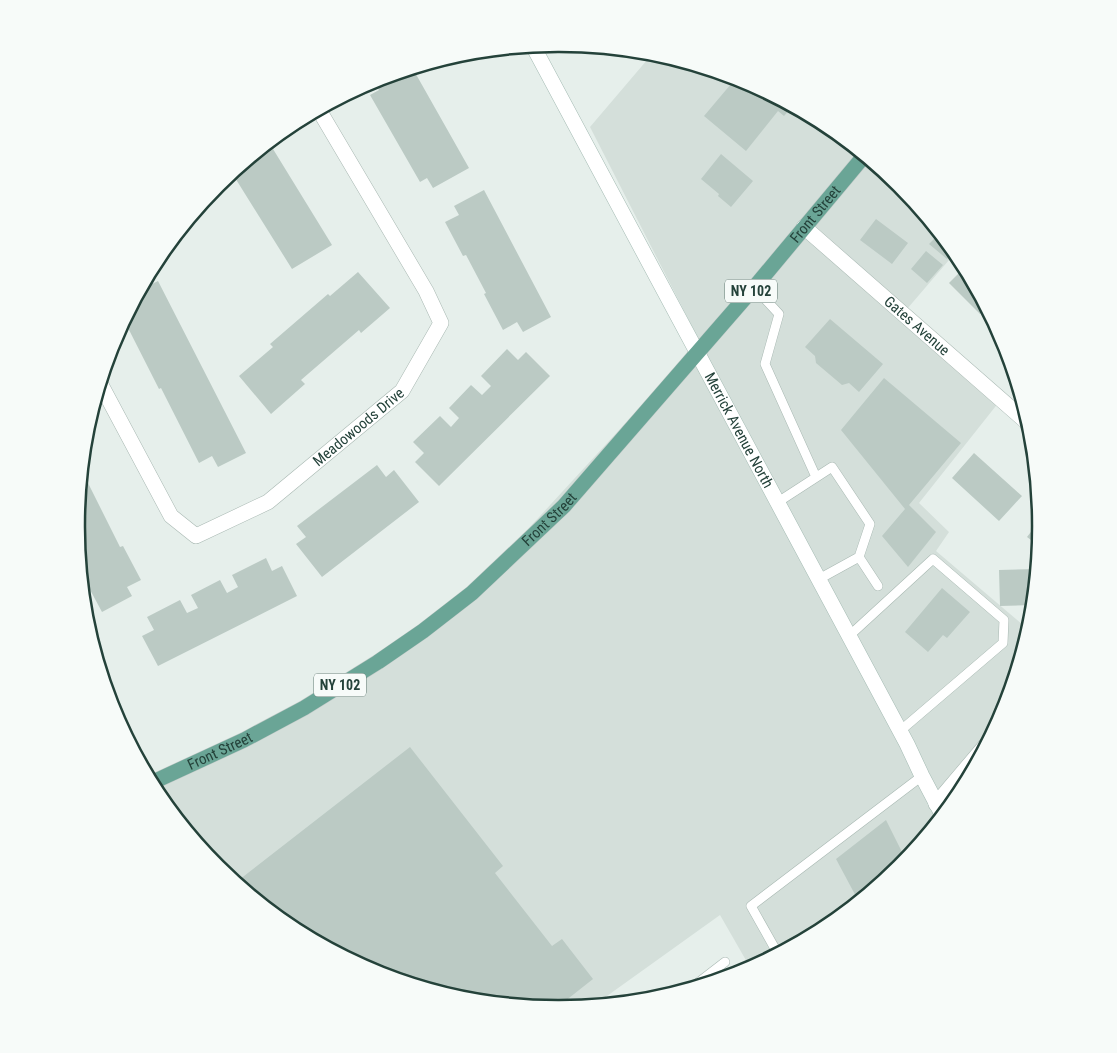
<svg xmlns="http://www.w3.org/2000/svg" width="1117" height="1053" font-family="'Roboto Condensed',sans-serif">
  <rect width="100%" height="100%" fill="#e6efeb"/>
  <path fill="#d4dfda" d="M653,53L744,81L827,125L900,185L955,253L901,316L999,402L919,503L949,532L936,551L1029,630L1004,712L960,795L900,868L826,928L751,969L720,915L593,1006L558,1009L464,1000L373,972L290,928L217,868L157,794L151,782L340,688L460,603L700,342L590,127Z"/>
  <path fill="#bbcac4" d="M622,50L637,51L626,57Z
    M413,69L469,168L433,188L427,178L420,182L370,95L379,90L374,81Z
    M723,75L744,81L792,107L784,116L778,111L746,151L704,116L731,84L721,77Z
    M270,142L274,149H273L332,245L292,269L232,173Z
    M721,154L753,181L731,207L718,196L719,194L701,179Z
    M484,190L551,317L523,332L517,322L503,330L484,294L486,293L466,255L463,256L445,222L459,215L454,206Z
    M876,219L908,243L892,264L860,240Z
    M939,234L954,251L947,259L929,244Z
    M926,251L943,265L927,283L911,269Z
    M965,267L986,308L980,314L949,283Z
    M358,272L390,308L361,333L359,330L301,380L305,384L271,414L239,376L273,347L270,344L328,294L330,296Z
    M158,281L246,453L218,467L212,456L199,463L161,388L159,389L124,320L140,290Z
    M830,319L883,364L859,392L849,383L842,385L816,363L815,356L805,347Z
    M507,349L518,360L526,352L550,376L439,486L415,462L424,453L413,442L440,416L451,427L459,418L449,408L471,385L482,395L491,386L481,376Z
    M884,378L961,443L909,505L936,532L908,567L882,536L905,509L841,430Z
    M974,453L1022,496L999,521L952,478Z
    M377,465L386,477L394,470L419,502L322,577L296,544L306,537L297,526Z
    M83,473L120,547L123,546L141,580L127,587L132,596L102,612L80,571L76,526L81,474Z
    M1041,519V527L1039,546L1027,537Z
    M266,558L272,571L282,566L297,596L158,666L142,636L154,630L147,617L180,600L187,613L198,608L191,595L220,580L227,593L238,587L232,575Z
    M1037,569L1033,605L1000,606L999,570Z
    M942,588L970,612L947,638L943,635L928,652L905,632Z
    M410,747L503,866L495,873L552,946L562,939L593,979L555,1009L464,1000L373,972L290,928L235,883Z
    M886,820L906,860L900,868L859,902L836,859Z"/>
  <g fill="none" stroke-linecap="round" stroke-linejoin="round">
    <g stroke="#a8b8b2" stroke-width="10">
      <path id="lane" d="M754,287L779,314L765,364L816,477
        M778,502L832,467L870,524L859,557L819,579
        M859,557L878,586
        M849,636L933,559L1004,620L1003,643L900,731
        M778,954L751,906L922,776
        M690,989L725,962"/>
    </g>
    <g stroke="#a8b8b2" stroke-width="16">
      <g id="street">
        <path id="s1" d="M804,227L1030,425"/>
        <path id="s2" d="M100,383L171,516L196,536L268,502L402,391L441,323L426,291L319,110"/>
        <path d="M936,804L986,745"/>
      </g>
    </g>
    <g stroke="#a4bbb3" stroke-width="16">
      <g id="secondary">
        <path id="s3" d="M533,46L907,744L922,776L943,816"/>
      </g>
    </g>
    <g stroke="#c2cac8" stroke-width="16">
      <g id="primary">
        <path id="s4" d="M151,783L244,740L304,708L378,662L423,631L472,593L564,506L758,283L864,156"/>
      </g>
    </g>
    <use href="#lane" stroke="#fff" stroke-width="9"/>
    <use href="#street" stroke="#fff" stroke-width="15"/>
    <use href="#secondary" stroke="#fff" stroke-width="15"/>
    <use href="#primary" stroke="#6aa596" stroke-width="15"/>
  </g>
  <g text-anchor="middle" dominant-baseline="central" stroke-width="4.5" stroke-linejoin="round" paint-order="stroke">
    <g fill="#f7fbf9" stroke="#637a73" stroke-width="1">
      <rect x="725" y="279.5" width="52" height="23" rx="4"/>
      <rect x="314" y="673.5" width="52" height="23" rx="4"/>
    </g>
    <g font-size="14" font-weight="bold" fill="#24423a">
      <text x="751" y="291">NY 102</text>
      <text x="340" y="685">NY 102</text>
    </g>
    <g font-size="15" fill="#24423a" stroke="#f7fbf9">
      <text stroke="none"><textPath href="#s4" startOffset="886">Front Street</textPath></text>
      <text stroke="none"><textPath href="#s1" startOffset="150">Gates Avenue</textPath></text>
      <text stroke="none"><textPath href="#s2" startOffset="380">Meadowoods Drive</textPath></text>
      <text stroke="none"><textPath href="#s3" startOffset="436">Merrick Avenue North</textPath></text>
      <text stroke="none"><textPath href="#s4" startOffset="481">Front Street</textPath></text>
      <text stroke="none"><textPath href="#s4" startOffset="76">Front Street</textPath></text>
    </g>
  </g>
  <path d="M0 0H1117V1053H0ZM558 52H559A473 473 0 0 1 1032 525V527A473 473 0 0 1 559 1000H558A473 473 0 0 1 85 527V525A473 473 0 0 1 558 52Z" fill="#f7fbf9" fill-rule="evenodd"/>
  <path fill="none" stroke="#24423a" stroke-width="2.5" d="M558 52H559A473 473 0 0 1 1032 525V527A473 473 0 0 1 559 1000H558A473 473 0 0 1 85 527V525A473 473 0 0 1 558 52Z"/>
</svg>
